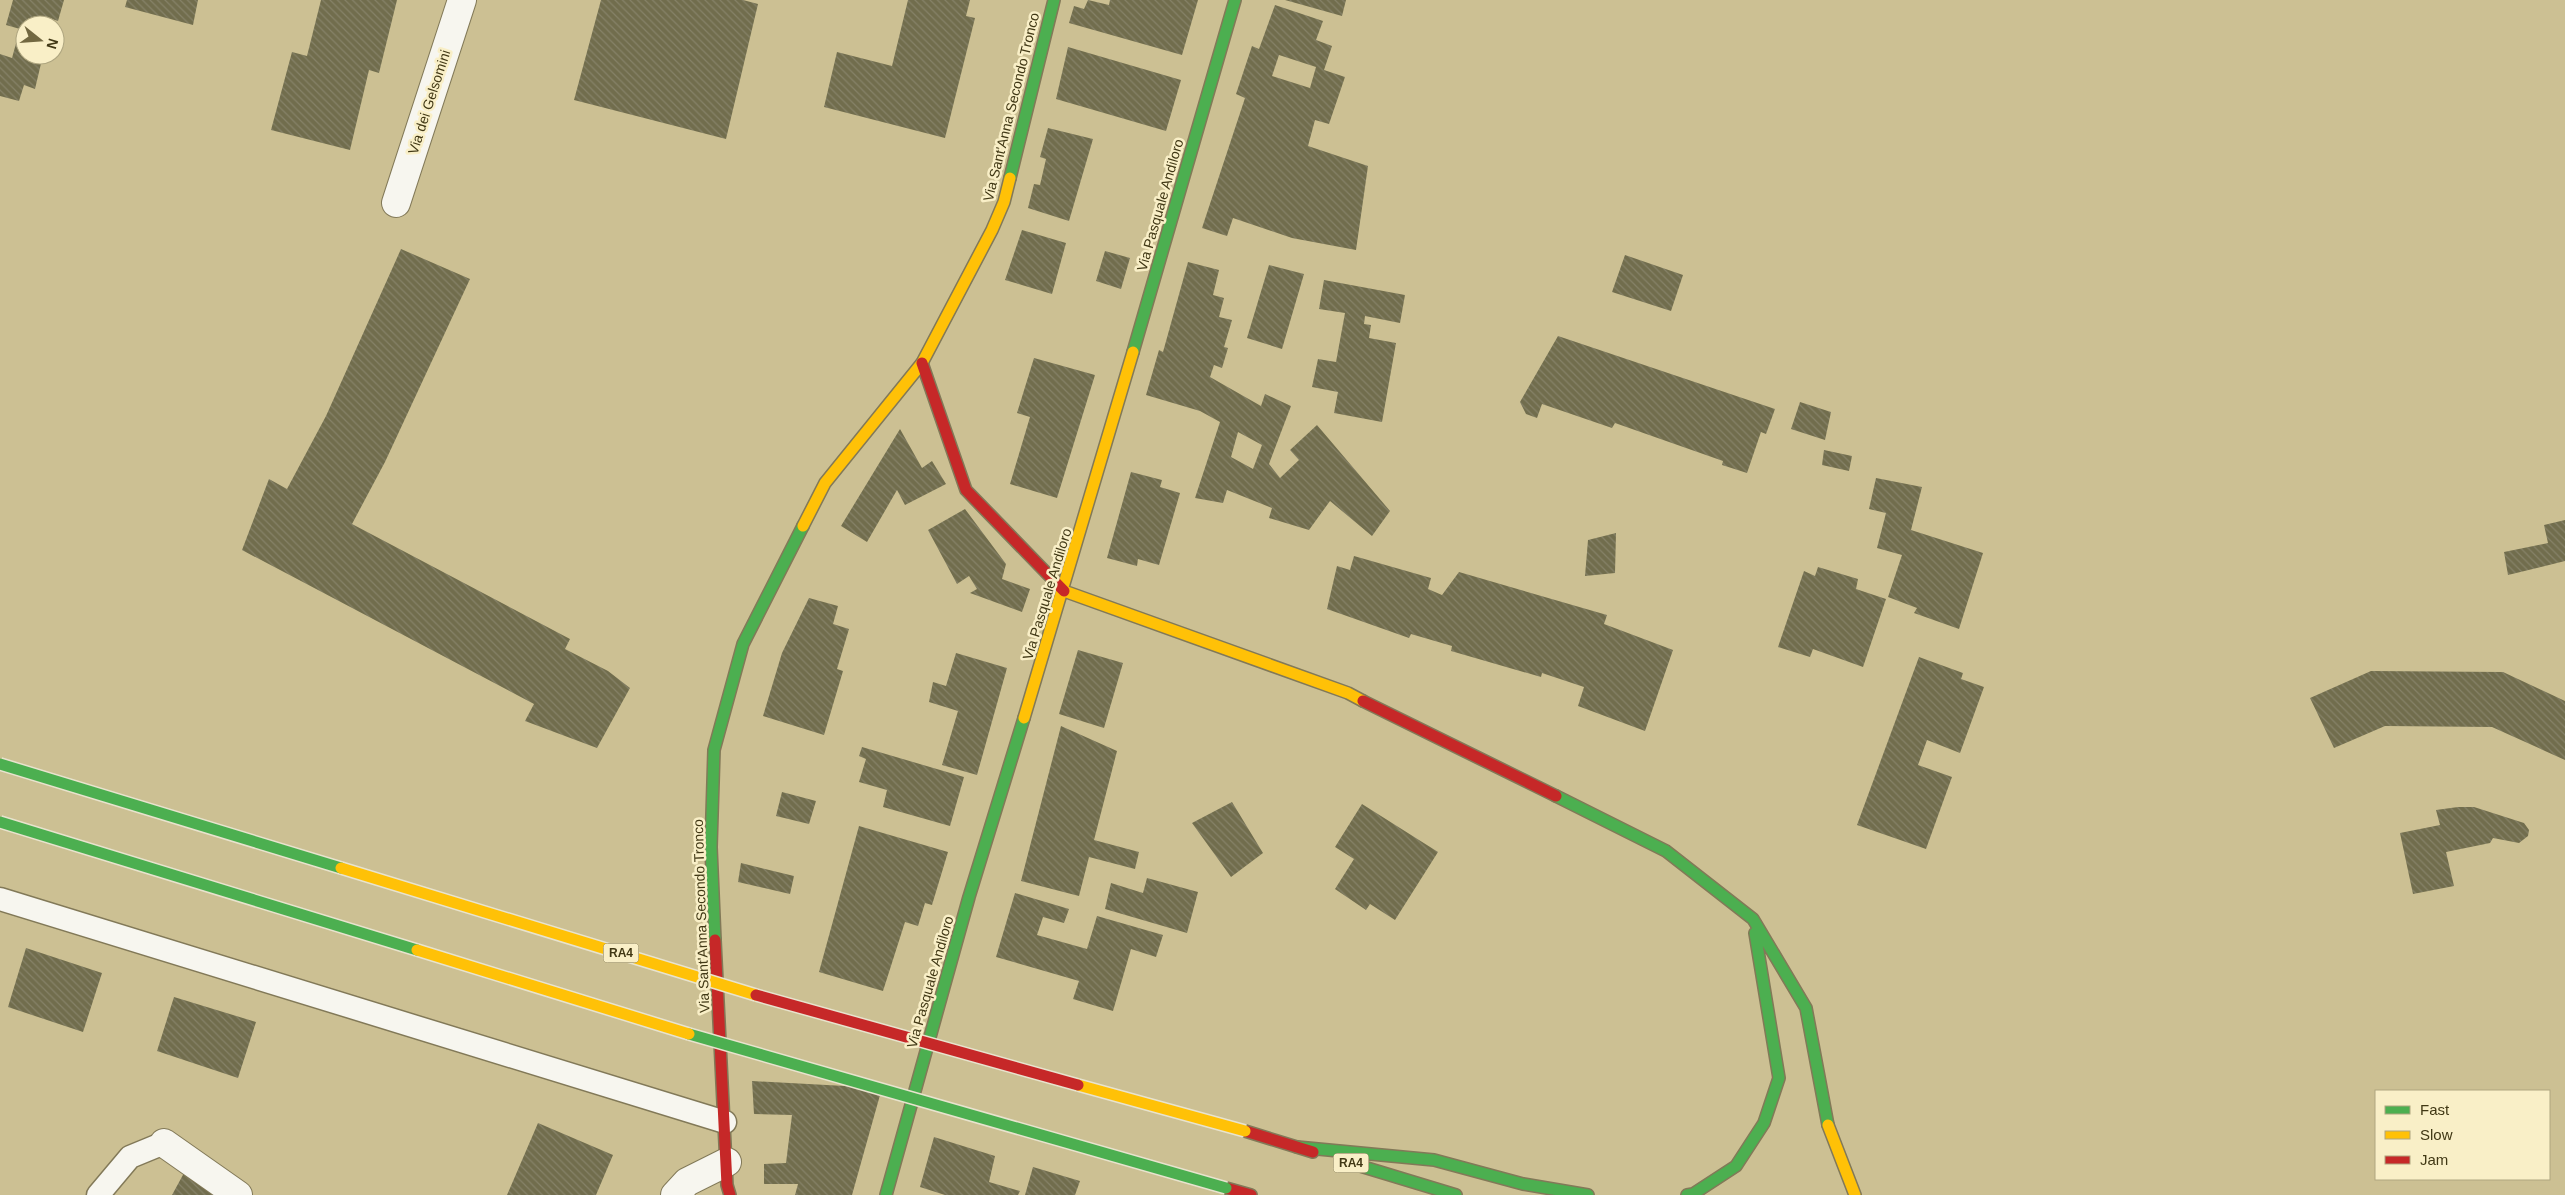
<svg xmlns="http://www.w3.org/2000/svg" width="2565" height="1195" font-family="Arial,sans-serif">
  <defs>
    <pattern id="building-back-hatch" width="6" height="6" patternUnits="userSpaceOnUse" patternTransform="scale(1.25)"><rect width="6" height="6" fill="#716d4d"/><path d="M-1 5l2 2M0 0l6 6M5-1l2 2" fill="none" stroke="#868268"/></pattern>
  </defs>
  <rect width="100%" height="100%" fill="#ccc093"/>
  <path fill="url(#building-back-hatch)" fill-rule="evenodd" d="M13,0H64L58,21L52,19L51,25H25V55H43L35,89L24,85L19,101L0,96V54L12,58L20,29L6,25Z
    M127,0H198L193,25L125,7Z
    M321,0H397L379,73L369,70L350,150L271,130L292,52L307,56Z
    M601,0H743L758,4L726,139L574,100Z
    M908,0H970L966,16L975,18L945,138L824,107L837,52L892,66Z
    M1088,0L1109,5L1110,0H1198L1182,55L1069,23L1074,6L1084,9Z
    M1285,0H1346L1342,16Z
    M1275,5L1323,21L1316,40L1332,46L1324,70L1345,77L1329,124L1315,120L1308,146L1368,166L1356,250L1292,238L1233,218L1227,236L1202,228L1245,98L1236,94L1252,46L1259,49ZM1279,55L1316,67L1310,88L1272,76Z
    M1068,47L1181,80L1166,131L1056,99Z
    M1048,128L1093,139L1069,221L1028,208L1034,184L1040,185L1046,159L1040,157Z
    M1022,230L1066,243L1052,294L1005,280Z
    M401,249L470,279L385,462L352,524L570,639L565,649L608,671L630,688L597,748L525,721L534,704L242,550L269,479L287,489L326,416Z
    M1105,251L1130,258L1121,289L1096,281Z
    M1625,255L1683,275L1671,311L1612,292Z
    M1188,262L1219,270L1213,295L1224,298L1219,317L1232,320L1224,347L1228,348L1222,368L1214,365L1210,377L1261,406L1265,394L1291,406L1269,464L1280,478L1299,460L1290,450L1317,425L1390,511L1372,536L1330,501L1309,530L1269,518L1272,508L1227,490L1223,503L1195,498L1220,422L1200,411L1146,395L1159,350L1163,352ZM1238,432L1262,445L1253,469L1231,457Z
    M1269,265L1304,274L1282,349L1247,338Z
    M1324,280L1405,295L1400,323L1365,316L1364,324L1371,325L1369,338L1396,343L1382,422L1334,413L1338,392L1312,387L1318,359L1336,362L1345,313L1319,309Z
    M1558,336L1775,409L1766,434L1761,432L1747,473L1722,465L1723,461L1615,423L1612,428L1542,404L1537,418L1526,414L1520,402Z
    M1034,358L1095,375L1057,498L1010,484L1030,417L1017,413Z
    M1800,402L1831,412L1825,440L1791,429Z
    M900,429L922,468L932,461L946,484L905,505L897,490L867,542L841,526Z
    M1824,450L1852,456L1849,471L1822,465Z
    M1131,472L1162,480L1160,487L1180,493L1159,565L1138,559L1137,566L1107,558Z
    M1876,478L1922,487L1911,530L1983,553L1959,629L1914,613L1917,608L1888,597L1902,555L1877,548L1886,513L1869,509Z
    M965,509L1006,564L1002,579L1030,589L1022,612L970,593L977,589L969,576L957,584L928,530Z
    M2565,520V561L2508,575L2504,552L2548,543L2544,525Z
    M1616,533L1615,573L1585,576L1588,540Z
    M1354,556L1431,578L1428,589L1442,595L1459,572L1607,615L1604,624L1673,650L1645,731L1578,706L1584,687L1542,673L1541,677L1451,651L1452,646L1411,634L1409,638L1327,609L1337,566L1350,570Z
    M1818,567L1858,579L1856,589L1886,599L1863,667L1813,649L1810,657L1778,647L1804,571L1815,576Z
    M809,598L838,606L833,624L849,629L837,669L843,671L824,735L763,716L782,653Z
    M1078,650L1123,663L1104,728L1059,714Z
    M956,653L1007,668L977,775L942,765L958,711L929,702L933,682L946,686Z
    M1919,657L1963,673L1961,679L1984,687L1960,753L1927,740L1918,765L1952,777L1926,849L1857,825Z
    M2371,671L2503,672L2565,701V760L2492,727L2385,726L2334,748L2310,698Z
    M1061,726L1117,751L1094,840L1139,852L1135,869L1089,857L1079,896L1021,881Z
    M862,747L964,777L950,826L883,807L887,790L859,782L866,759L859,756Z
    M782,792L816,801L809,824L776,816Z
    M1232,802L1263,853L1231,877L1192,823Z
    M1362,804L1438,852L1395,920L1370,904L1366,910L1335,889L1354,859L1335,847Z
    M2458,807H2474L2524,823L2529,830L2528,836L2519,843L2493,838L2490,843L2446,852L2454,886L2413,894L2400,833L2440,825L2436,810Z
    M859,826L948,852L932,905L925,903L918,926L905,922L883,991L819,972Z
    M741,863L794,876L790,894L738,882Z
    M1147,878L1198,892L1187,933L1105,909L1111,883L1143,893Z
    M1015,893L1069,909L1064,923L1043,917L1037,935L1087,949L1097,916L1163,935L1156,957L1131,949L1113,1011L1073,999L1079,981L996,957Z
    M26,948L102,973L83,1032L8,1007Z
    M174,997L256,1022L238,1078L157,1051Z
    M752,1081L882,1088L852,1195H795L798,1184H764V1164L786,1163L792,1115L754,1114Z
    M538,1123L613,1155L596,1195H507Z
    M934,1137L995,1156L989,1182L1020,1191L1018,1195H945L920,1187Z
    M1033,1167L1080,1181L1075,1195H1025Z
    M184,1173L227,1195H172Z"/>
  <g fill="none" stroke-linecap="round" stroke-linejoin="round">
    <g stroke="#827958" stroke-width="25">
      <path id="lane" d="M0,899L725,1122
        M98,1195L130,1157L164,1143"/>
    </g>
    <g stroke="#827958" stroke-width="30">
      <path id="street" d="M396,203L462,0
        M164,1143L238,1195
        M675,1195L687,1182L727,1162"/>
    </g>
    <g stroke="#827958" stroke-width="14">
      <path id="fast" d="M1010,178L1054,0
        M1133,352L1235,0
        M1556,796L1666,851L1753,919L1806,1008L1828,1125
        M715,940L711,847L714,750L743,644L803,526
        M1297,1147L1434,1160L1523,1184L1588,1195
        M1357,1165L1456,1195
        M886,1195L969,897L1024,718
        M1687,1195L1693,1194L1736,1166L1764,1123L1779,1078L1755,933"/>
    </g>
    <g stroke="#827958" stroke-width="14">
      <path id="slow" d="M803,526L825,483L922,363L992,230L1004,202L1010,178
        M1064,591L1348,693L1363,701
        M1024,718L1133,352
        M1828,1125L1855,1195"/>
    </g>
    <g stroke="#827958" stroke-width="14">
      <path id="jam" d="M922,363L966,490L1064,591
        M1363,701L1556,796
        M715,940L727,1185L730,1195
        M1245,1131L1313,1152
        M1226,1188L1251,1195"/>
    </g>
    <use href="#lane" stroke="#f7f6ef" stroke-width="22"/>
    <use href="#street" stroke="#f7f6ef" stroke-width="28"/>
    <use href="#fast" stroke="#4caf50" stroke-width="11"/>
    <use href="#slow" stroke="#ffc107" stroke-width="11"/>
    <use href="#jam" stroke="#c62828" stroke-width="11"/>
    <g stroke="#e8e3ce" stroke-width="14" stroke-linecap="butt">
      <path id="fast-bridge" d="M0,764L341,868
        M0,822L417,950
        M689,1034L1226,1188"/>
    </g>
    <g stroke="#e8e3ce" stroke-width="14" stroke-linecap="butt">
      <path id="slow-bridge" d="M341,868L756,995
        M417,950L689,1034
        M1078,1085L1245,1131"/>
    </g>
    <g stroke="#e8e3ce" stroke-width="14" stroke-linecap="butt">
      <path id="jam-bridge" d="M756,995L1078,1085"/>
    </g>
    <use href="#fast-bridge" stroke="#4caf50" stroke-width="11"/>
    <use href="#slow-bridge" stroke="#ffc107" stroke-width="11"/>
    <use href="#jam-bridge" stroke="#c62828" stroke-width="11"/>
  </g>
  <g text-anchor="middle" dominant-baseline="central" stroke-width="5" stroke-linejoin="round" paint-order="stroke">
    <g fill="#f9efc7" stroke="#786f4a" stroke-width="1">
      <rect x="603.5" y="943.5" width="35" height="19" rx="4"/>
      <rect x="1333.5" y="1153.5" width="35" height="19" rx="4"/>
    </g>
    <g font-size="12" font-weight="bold" fill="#413815">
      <text x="621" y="953">RA4</text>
      <text x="1351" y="1163">RA4</text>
    </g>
    <g font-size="14" fill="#413815" stroke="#f9efc7">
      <text transform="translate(429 102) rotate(-72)">Via dei Gelsomini</text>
      <text transform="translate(1011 107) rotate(-76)">Via Sant'Anna Secondo Tronco</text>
      <text transform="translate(1160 205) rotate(-74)">Via Pasquale Andiloro</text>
      <text transform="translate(1047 594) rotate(-73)">Via Pasquale Andiloro</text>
      <text transform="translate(701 916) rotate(-92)">Via Sant'Anna Secondo Tronco</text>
      <text transform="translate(930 982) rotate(-74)">Via Pasquale Andiloro</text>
    </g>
  </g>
  <rect x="2375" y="1090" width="175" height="90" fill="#f9efc7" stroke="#afa680"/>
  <rect x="2385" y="1106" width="25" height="8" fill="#4caf50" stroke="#afa680"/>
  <text x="2420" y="1115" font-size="15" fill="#413815">Fast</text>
  <rect x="2385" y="1131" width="25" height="8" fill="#ffc107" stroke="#afa680"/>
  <text x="2420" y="1140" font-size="15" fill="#413815">Slow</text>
  <rect x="2385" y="1156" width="25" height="8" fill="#c62828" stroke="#afa680"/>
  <text x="2420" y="1165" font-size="15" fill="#413815">Jam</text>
  <g transform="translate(40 40) rotate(107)"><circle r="24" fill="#f9efc7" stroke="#afa680"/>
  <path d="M0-4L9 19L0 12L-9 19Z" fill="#726841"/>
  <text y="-8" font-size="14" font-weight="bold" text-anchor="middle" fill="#413815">N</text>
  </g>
</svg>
